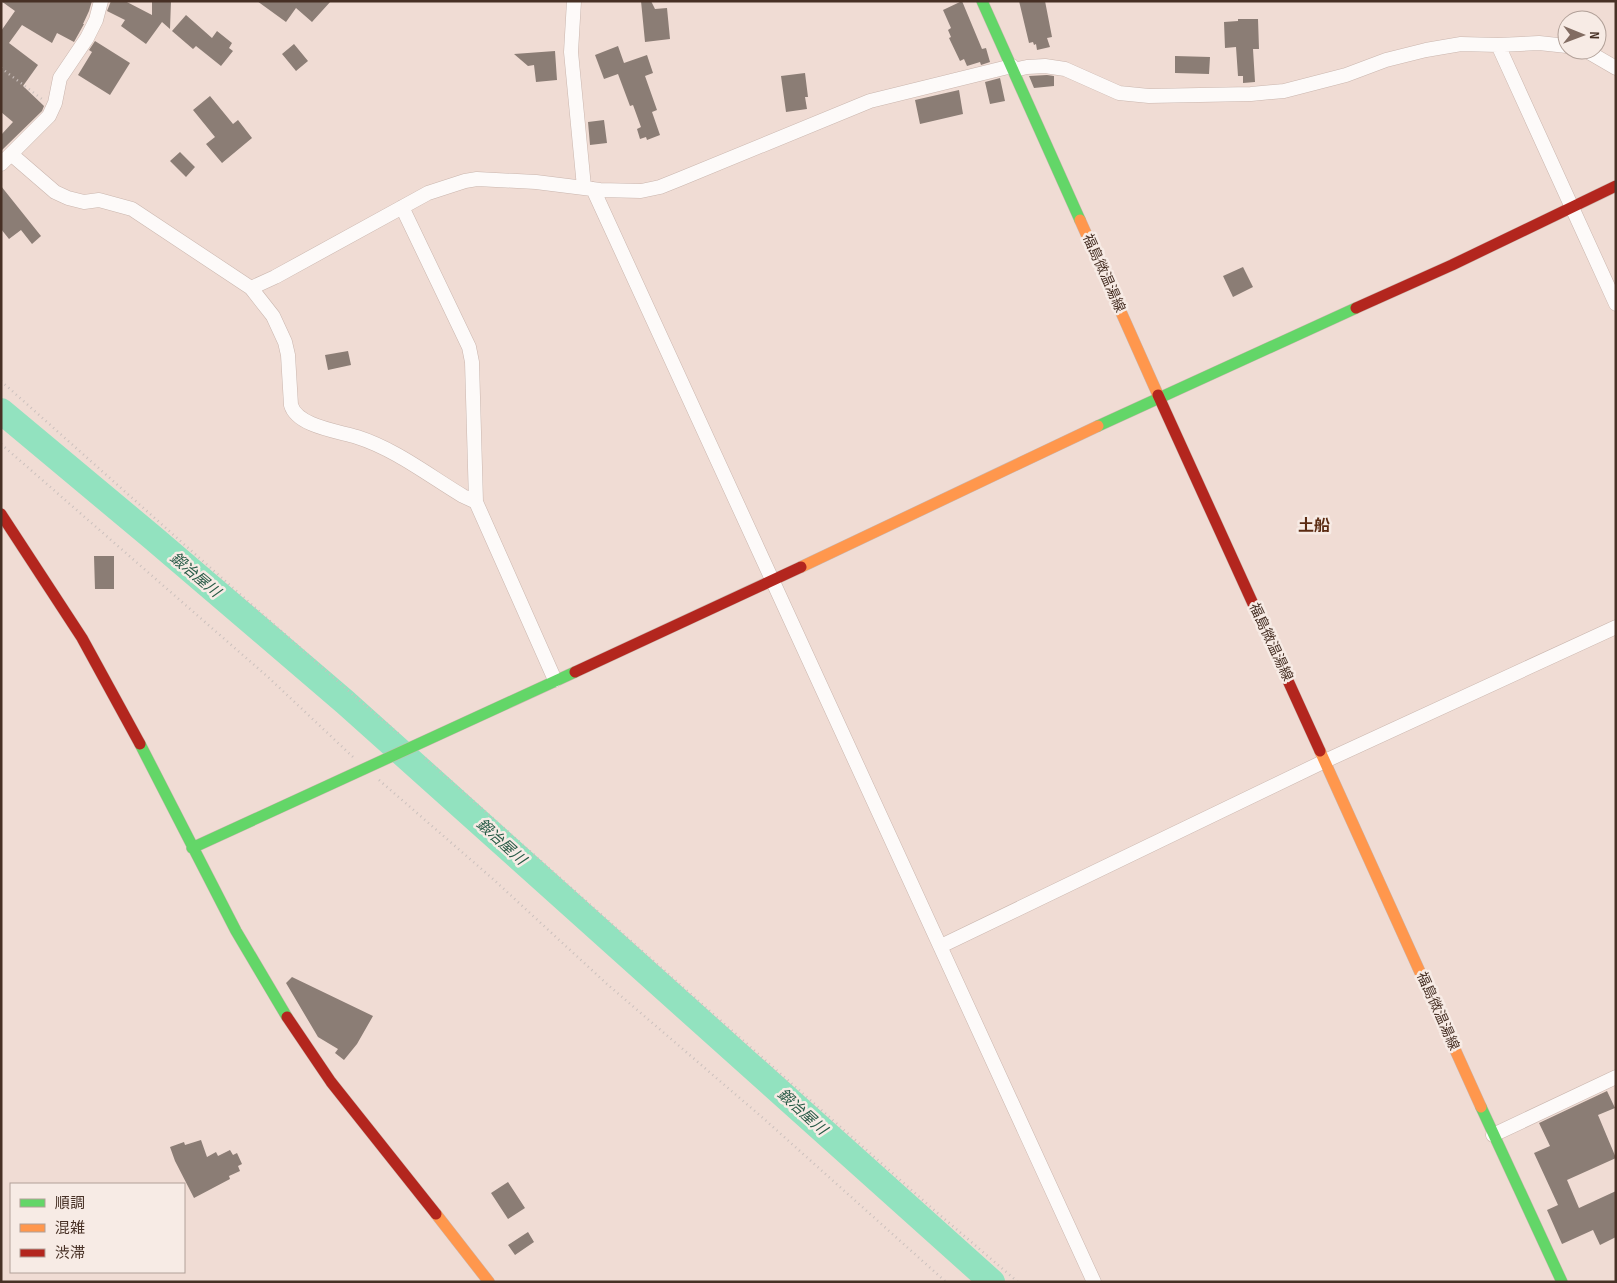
<svg xmlns="http://www.w3.org/2000/svg" width="1617" height="1283" font-family="'Sofia Sans Condensed','Noto Sans JP',sans-serif">
  <rect width="100%" height="100%" fill="#f0dcd4"/>
  <g fill="none" stroke-linecap="round" stroke-linejoin="round">
    <path stroke="#92e2bf" stroke-width="26" d="M1,411L152,537L345,702L992,1282"/>
  </g>
  <path fill="#8b7d75" d="M1,1H92L89,11L83,24H84L74,42L57,33L52,43L22,25L9,43L38,65L23,86L44,106L42,111L1,151V135L13,122L1,112V31L15,11Z
    M111,1H125L152,15V1H171L170,29L162,22L146,44L121,26L125,20L107,11Z
    M257,1H331L312,22L296,8L286,22Z
    M641,1H651L655,9L667,8L670,39L645,42Z
    M962,1L982,49L986,48L990,62L981,65L980,62L967,66L964,59L960,61L949,38L951,37L948,30L951,28L943,10Z
    M1019,1H1045L1052,37L1047,38L1050,47L1037,50L1036,44L1034,45L1033,42L1029,43Z
    M186,15L212,38L217,31L232,43L229,48L233,51L221,66L196,46L193,49L172,31Z
    M1238,19H1258L1259,49H1253L1255,82L1243,83V76H1238L1236,47L1225,48L1224,22L1238,21Z
    M95,41L130,63L110,95L78,75L92,52L89,50Z
    M294,44L308,61L296,71L282,54Z
    M618,46L624,63L647,55L653,73L645,76L657,110L652,112L660,135L647,140L646,137L640,139L637,129L641,127L633,105L630,106L618,74L604,79L595,55Z
    M555,51L557,80L536,82L534,65L528,66L514,54Z
    M1175,56L1210,57L1209,74L1175,73Z
    M805,73L808,97H805L807,109L786,112L781,76Z
    M1047,75L1054,76V86L1034,88L1029,76Z
    M1000,78L1005,101L990,104L985,82Z
    M959,90L963,114L920,124L915,100Z
    M210,96L233,124L238,120L252,138L222,163L206,144L215,137L193,110Z
    M604,120L607,143L590,145L588,122Z
    M180,152L195,167L186,177L170,161Z
    M1,186L41,236L32,244L21,230L9,239L1,229Z
    M1243,267L1253,287L1233,297L1223,276Z
    M348,351L351,365L328,370L325,355Z
    M94,556H114V589H95Z
    M292,977L373,1016L357,1044L344,1060L335,1053L338,1049L318,1037L286,983Z
    M1607,1091L1615,1108L1598,1115L1616,1158L1567,1180L1579,1208L1616,1191V1237L1600,1245L1593,1230L1562,1244L1547,1210L1558,1205L1534,1153L1550,1146L1539,1123Z
    M201,1140L207,1157L216,1152L218,1156L230,1150L233,1155L237,1153L242,1164L238,1166L240,1171L229,1176L230,1179L194,1198L175,1161L170,1147L184,1142L185,1145Z
    M508,1182L525,1208L508,1219L491,1193Z
    M528,1232L534,1242L515,1255L508,1245Z"/>
  <g fill="none" stroke-linecap="round" stroke-linejoin="round">
    <g stroke="#cab6ae" stroke-width="15">
      <path id="street" d="M574,1L571,52L584,187
        M1498,45L1616,304
        M1585,50L1616,68
        M1014,70L1027,67L1045,66L1065,69L1119,93L1149,96L1251,94L1284,91L1346,75L1386,60L1426,50L1461,44L1498,45L1539,43L1567,46
        M11,154L55,192L68,198L84,202L99,200L132,209L251,288L273,316L285,342L288,355L291,405C297,426 337,431 357,437C395,449 428,475 463,496L476,502
        M1,164L49,116L55,103L60,78L87,38L96,20L101,1
        M593,189L1094,1282
        M402,207L469,347L472,362L476,502L555,680
        M251,288L275,277L428,193L465,181L477,179L536,182L600,190L641,191L660,187L680,179L870,101L1012,66
        M941,946L1325,761L1616,627
        M1493,1135L1616,1077"/>
    </g>
    <g stroke="#cab6ae" stroke-width="12">
      <path id="fast" d="M982,1L1080,220
        M1098,426L1356,308
        M140,744L236,931L287,1017
        M192,848L575,672
        M1481,1107L1562,1282"/>
    </g>
    <g stroke="#cab6ae" stroke-width="12">
      <path id="slow" d="M1080,220L1158,395
        M801,567L1098,426
        M1320,751L1481,1107
        M436,1214L489,1282"/>
    </g>
    <g stroke="#cab6ae" stroke-width="12">
      <path id="jam" d="M1356,308L1452,265L1616,186
        M1158,395L1320,751
        M1,514L82,638L140,744
        M575,672L801,567
        M287,1017L331,1082L436,1214"/>
    </g>
    <path stroke="#cbc0bd" stroke-width="2.5" stroke-dasharray="1 4" stroke-linecap="butt" d="M1,68L42,99
      M1,381L352,694L399,734
      M1,444L268,677L353,757
      M425,758L934,1210L1018,1282
      M379,780L493,879L607,984L763,1118L946,1282"/>
    <use href="#street" stroke="#fdfaf9" stroke-width="14"/>
    <use href="#fast" stroke="#63d668" stroke-width="11"/>
    <use href="#slow" stroke="#ff974d" stroke-width="11"/>
    <use href="#jam" stroke="#b3261e" stroke-width="11"/>
  </g>
  <g text-anchor="middle" dominant-baseline="central" stroke-width="5" stroke-linejoin="round" paint-order="stroke">
    <g font-size="14" fill="#473025" stroke="#f7ebe5">
      <text transform="translate(1104 273) rotate(66)">福島微温湯線</text>
      <text transform="translate(1271 642) rotate(65)">福島微温湯線</text>
      <text transform="translate(1438 1011) rotate(66)">福島微温湯線</text>
    </g>
    <g font-size="15" font-style="italic" fill="#285b47" stroke="#f7ebe5">
      <text transform="translate(195 575) rotate(40)">鍛冶屋川</text>
      <text transform="translate(501 842) rotate(42)">鍛冶屋川</text>
      <text transform="translate(802 1112) rotate(42)">鍛冶屋川</text>
    </g>
    <g font-size="16" font-weight="bold" fill="#5b2b12" stroke="#f7ebe5">
      <text x="1314" y="526">土船</text>
    </g>
  </g>
  <rect width="1617" height="1283" fill="none" stroke="#473025" stroke-width="5"/>
  <rect x="10" y="1183" width="175" height="90" fill="#f7ebe5" stroke="#b1a098"/>
  <rect x="20" y="1199" width="25" height="8" fill="#63d668" stroke="#b1a098"/>
  <text x="55" y="1208" font-size="15" fill="#473025">順調</text>
  <rect x="20" y="1224" width="25" height="8" fill="#ff974d" stroke="#b1a098"/>
  <text x="55" y="1233" font-size="15" fill="#473025">混雑</text>
  <rect x="20" y="1249" width="25" height="8" fill="#b3261e" stroke="#b1a098"/>
  <text x="55" y="1258" font-size="15" fill="#473025">渋滞</text>
  <g transform="translate(1582 35) rotate(91)"><circle r="24" fill="#f7ebe5" stroke="#b1a098"/>
  <path d="M0-4L9 19L0 12L-9 19Z" fill="#826c62"/>
  <text y="-8" font-size="14" font-weight="bold" text-anchor="middle" fill="#473025">N</text>
  </g>
</svg>
